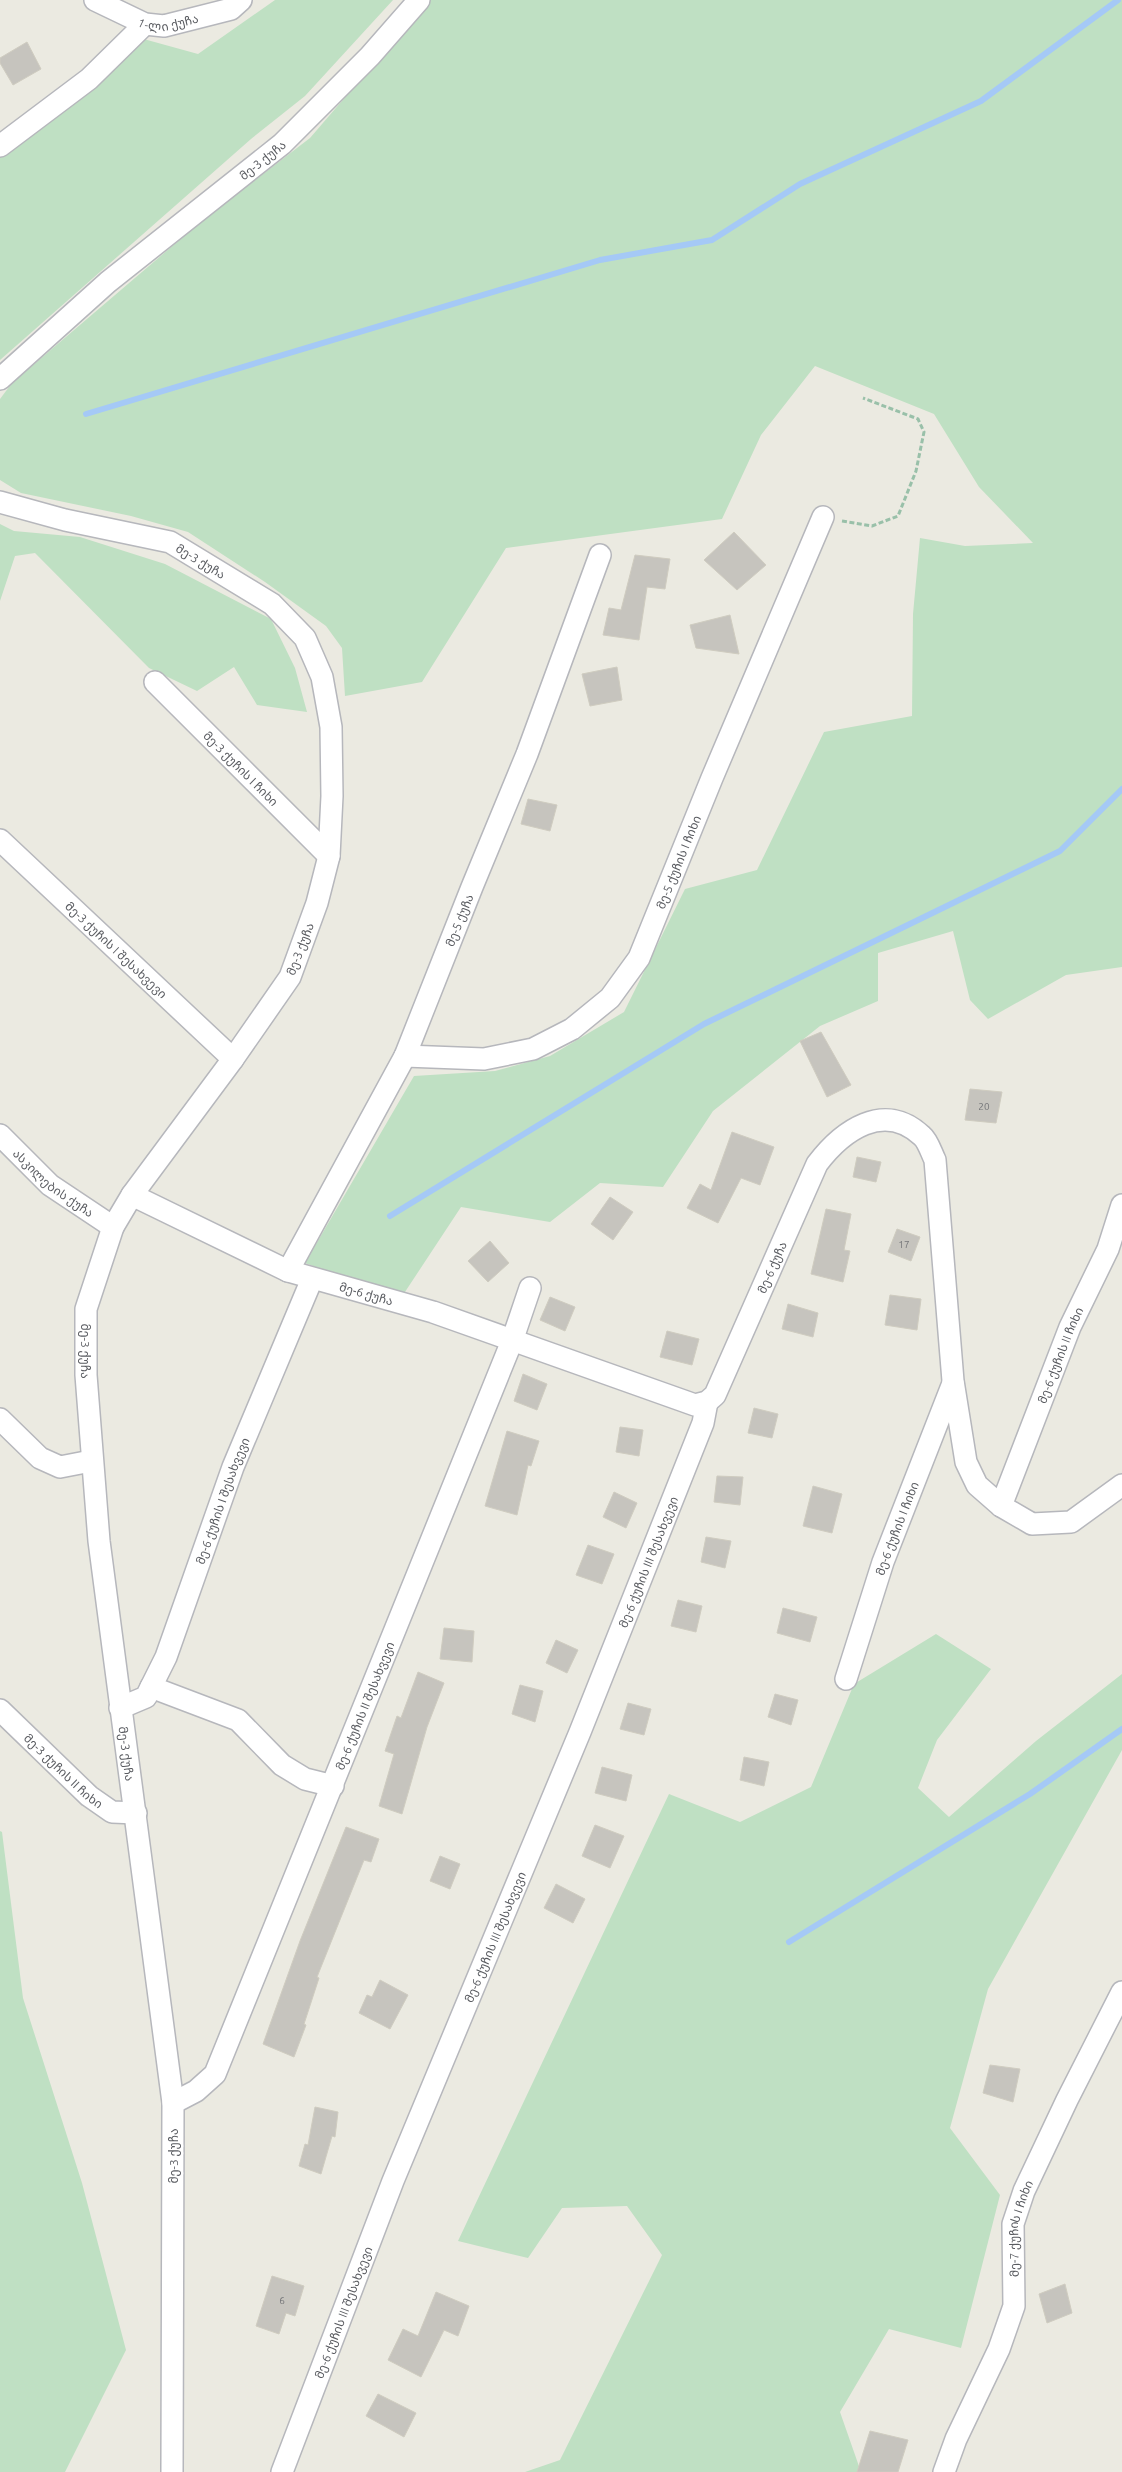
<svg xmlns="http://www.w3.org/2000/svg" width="1122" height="2472" font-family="Ubuntu,'Noto Sans Georgian',sans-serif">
  <rect width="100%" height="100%" fill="#ebeae1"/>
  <path fill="#bfe0c3" d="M275,0H393L305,96L251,139L0,360V157L98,85L140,38L198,54Z
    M429,0H1122V967L1066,975L988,1019L970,1000L953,931L878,953V1001L820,1026L713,1111L663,1187L600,1183L550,1222L461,1207L401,1298L305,1263L414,1076L495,1071L550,1056L624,1012L685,889L757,870L824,732L912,716L913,614L920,538L965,546L1033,543L979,487L934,414L815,366L761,435L722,519L506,548L422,682L345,696L342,648L326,626L265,582L188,532L131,516L21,493L0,480V399L12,383L197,225L310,138Z
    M0,524L14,531L80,537L165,564L271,619L295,668L307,712L257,705L234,667L197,691L149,668L35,553L15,556L0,601Z
    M936,1634L991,1669L937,1740L918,1788L949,1817L1036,1741L1122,1674V1750L988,1989L950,2128L1000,2195L961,2348L889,2329L840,2412L861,2472H525L560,2460L662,2255L627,2206L562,2208L528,2258L458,2241L669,1794L740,1822L811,1787L854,1684Z
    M0,1831L2,1832L23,1998L82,2183L126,2350L65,2472H0Z"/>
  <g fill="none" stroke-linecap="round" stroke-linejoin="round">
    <path stroke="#a5c9f6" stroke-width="6" d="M86,414L600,260L712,240L800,184L981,101L1118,0
      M390,1216L704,1024L1060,851L1122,789
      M789,1942L1030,1794L1122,1729"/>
  </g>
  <path fill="#c6c4be" stroke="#cfccc0" d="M27,42L41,69L13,85L0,63V58Z
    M734,532L766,565L737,590L704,560Z
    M635,555L670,559L665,589L647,587L639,640L603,635L609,608L621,610Z
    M730,615L739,654L696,648L690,625Z
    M617,667L622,700L590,706L582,674Z
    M528,799L557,805L550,831L521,824Z
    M821,1032L851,1085L827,1097L800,1041Z
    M970,1089L1002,1092L996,1123L965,1120Z
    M732,1132L774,1147L760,1185L741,1178L718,1223L687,1208L700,1184L711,1190Z
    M857,1157L881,1162L876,1182L853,1177Z
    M610,1197L633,1212L613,1240L591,1224Z
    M826,1209L851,1214L844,1250L850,1251L843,1282L811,1274Z
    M897,1229L920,1237L911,1261L888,1252Z
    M490,1241L509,1263L488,1282L468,1261Z
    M890,1295L921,1299L917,1330L885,1325Z
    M550,1297L575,1307L565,1331L540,1320Z
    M788,1304L818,1313L813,1337L782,1329Z
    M667,1331L699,1339L692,1365L660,1357Z
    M523,1374L547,1384L537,1410L514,1401Z
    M754,1408L778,1414L772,1438L748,1433Z
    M620,1427L643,1430L639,1456L616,1452Z
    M507,1431L539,1441L531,1466L528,1465L517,1515L485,1506Z
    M717,1476L743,1477L740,1505L714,1502Z
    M813,1486L842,1494L832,1533L803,1526Z
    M614,1492L637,1503L626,1528L603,1517Z
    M706,1537L731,1541L725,1568L701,1562Z
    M588,1545L614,1554L602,1584L576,1575Z
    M678,1600L702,1606L696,1632L671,1626Z
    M783,1608L817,1617L810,1642L777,1633Z
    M444,1628L474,1631L472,1662L440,1659Z
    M556,1640L578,1650L567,1673L546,1663Z
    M418,1672L444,1683L427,1727L402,1814L379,1806L394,1754L385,1751L397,1716L401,1718Z
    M520,1685L543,1691L535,1722L512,1714Z
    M775,1694L798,1700L791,1725L768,1717Z
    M628,1703L651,1709L644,1735L620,1729Z
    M744,1757L769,1762L764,1786L740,1780Z
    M602,1767L632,1775L626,1801L595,1793Z
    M595,1825L624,1836L610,1868L582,1856Z
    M346,1827L379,1839L371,1862L364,1860L317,1977L319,1978L304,2024L306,2025L294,2057L263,2044L300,1941Z
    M440,1856L460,1864L450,1889L430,1881Z
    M556,1884L585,1899L573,1923L544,1908Z
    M380,1980L408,1995L390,2029L359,2013L367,1995L372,1997Z
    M990,2065L1020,2069L1013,2102L983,2093Z
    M315,2107L338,2112L335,2137L332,2136L321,2174L299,2166L305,2144L308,2145Z
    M272,2276L304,2286L295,2316L286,2313L279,2334L256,2326Z
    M1065,2284L1072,2313L1047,2323L1039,2294Z
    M436,2292L469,2306L458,2336L444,2330L421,2377L388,2360L403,2329L418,2336Z
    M378,2394L416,2413L404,2437L366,2416Z
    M870,2431L908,2440L898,2472H857Z"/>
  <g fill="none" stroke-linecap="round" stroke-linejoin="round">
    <g stroke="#b6b7bc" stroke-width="24">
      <g id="minor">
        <path id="s1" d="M95,0L145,24L164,26L231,9L241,0"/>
        <path d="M0,146L89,79L145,24"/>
        <path id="s2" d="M0,379L108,282L282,144L370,56L419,0"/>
        <path id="s3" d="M0,502L65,520L170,542L272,604L305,638L322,677L331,727L332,796L329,856L317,903L290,977L233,1059L132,1195L113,1227L86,1309V1375L99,1541L173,2103L172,2472"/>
        <path id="s4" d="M155,682L329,856"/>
        <path id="s5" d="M0,840L233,1059"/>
        <path id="s6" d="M405,1056L484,1059L533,1049L572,1029L610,998L639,958L712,778L823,517"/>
        <path id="s7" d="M0,1135L50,1185L113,1227"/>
        <path id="s8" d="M132,1195L288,1271L433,1312L695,1405L707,1402L715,1395L817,1164C842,1131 884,1100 922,1136C928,1141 931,1152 935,1160L953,1381L966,1462L977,1485L1001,1506L1032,1524L1071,1522L1122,1485"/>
        <path id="s9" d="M288,1271L405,1056L472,887L527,754L600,555"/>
        <path d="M0,1419L40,1458L60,1467L91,1461"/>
        <path id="s10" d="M1001,1506L1070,1327L1108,1249L1122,1205"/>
        <path id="s11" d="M846,1679L883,1562L953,1383"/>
        <path d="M151,1687L238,1720L282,1765L305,1779L333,1786"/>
        <path id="s12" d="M120,1708L146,1697L166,1657L233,1467L312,1279"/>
        <path id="s13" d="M0,1710L89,1796L112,1812L136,1813"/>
        <path id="s14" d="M173,2103L196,2091L215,2074L512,1341L530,1288"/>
        <path id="s15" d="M282,2472L393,2181L580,1732L703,1423L707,1402"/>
        <path id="s16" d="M944,2472L956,2439L999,2349L1014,2306L1013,2224L1024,2191L1067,2100L1122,1992"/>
      </g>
    </g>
    <path stroke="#99c0a9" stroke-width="3" stroke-dasharray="5 2.5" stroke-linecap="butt" d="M842,521L872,526L898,516L916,471L924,432L918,419L863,398"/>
    <use href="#minor" stroke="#fff" stroke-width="21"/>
  </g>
  <g text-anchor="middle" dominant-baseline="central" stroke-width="4.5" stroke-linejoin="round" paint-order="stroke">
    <g font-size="10" fill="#747578">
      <text x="984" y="1106">20</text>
      <text x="904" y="1244">17</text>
      <text x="282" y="2300">6</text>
    </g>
    <g font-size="12" fill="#595b60" stroke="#fff">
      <text stroke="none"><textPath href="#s1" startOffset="79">1-ლი ქუჩა</textPath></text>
      <text stroke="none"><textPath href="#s2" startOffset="342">მე-3 ქუჩა</textPath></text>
      <text stroke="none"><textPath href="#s3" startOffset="211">მე-3 ქუჩა</textPath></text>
      <text stroke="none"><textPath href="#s4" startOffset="122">მე-3 ქუჩის I ჩიხი</textPath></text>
      <text stroke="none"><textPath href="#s6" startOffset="375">მე-5 ქუჩის I ჩიხი</textPath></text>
      <text stroke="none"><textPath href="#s9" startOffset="391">მე-5 ქუჩა</textPath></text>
      <text transform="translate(300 949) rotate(-69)">მე-3 ქუჩა</text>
      <text stroke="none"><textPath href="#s5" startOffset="160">მე-3 ქუჩის I შესახვევი</textPath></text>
      <text stroke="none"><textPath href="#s7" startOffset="72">ასკილების ქუჩა</textPath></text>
      <text stroke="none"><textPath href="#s8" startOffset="765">მე-6 ქუჩა</textPath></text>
      <text stroke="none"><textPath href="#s8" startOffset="255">მე-6 ქუჩა</textPath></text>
      <text stroke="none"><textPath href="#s3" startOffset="1126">მე-3 ქუჩა</textPath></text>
      <text stroke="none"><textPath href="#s10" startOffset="162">მე-6 ქუჩის II ჩიხი</textPath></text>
      <text stroke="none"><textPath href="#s12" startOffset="239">მე-6 ქუჩის I შესახვევი</textPath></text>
      <text stroke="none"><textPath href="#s11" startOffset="159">მე-6 ქუჩის I ჩიხი</textPath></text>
      <text stroke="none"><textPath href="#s15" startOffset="981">მე-6 ქუჩის III შესახვევი</textPath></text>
      <text stroke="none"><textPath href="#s14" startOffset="449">მე-6 ქუჩის II შესახვევი</textPath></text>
      <text stroke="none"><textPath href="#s3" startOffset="1531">მე-3 ქუჩა</textPath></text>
      <text stroke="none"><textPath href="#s13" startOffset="88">მე-3 ქუჩის II ჩიხი</textPath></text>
      <text stroke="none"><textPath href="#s15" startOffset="576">მე-6 ქუჩის III შესახვევი</textPath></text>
      <text transform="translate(173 2156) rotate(-90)">მე-3 ქუჩა</text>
      <text stroke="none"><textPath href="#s16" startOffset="259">მე-7 ქუჩის I ჩიხი</textPath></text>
      <text stroke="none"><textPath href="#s15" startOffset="171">მე-6 ქუჩის III შესახვევი</textPath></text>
    </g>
  </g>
</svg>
